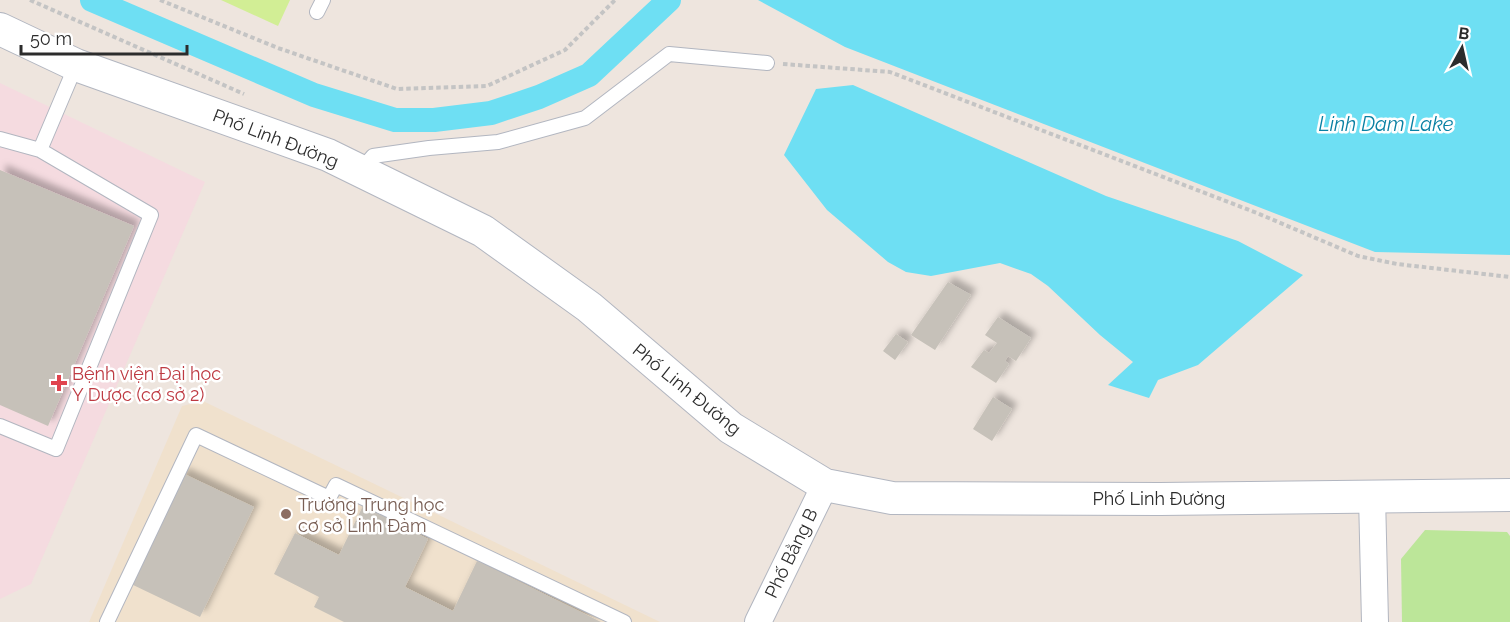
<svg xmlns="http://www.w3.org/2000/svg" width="1510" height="622" font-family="Raleway,sans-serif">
  <defs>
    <filter id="shadow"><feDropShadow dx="5.5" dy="-5.5" stdDeviation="3" flood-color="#0004"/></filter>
  </defs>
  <rect width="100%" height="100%" fill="#eee5de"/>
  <path fill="#f0e1cd" d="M203,401L660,622H89L182,406Z"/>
  <path fill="#f5dbe0" d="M0,83L205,182L31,584L0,599Z"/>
  <path fill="#bce699" d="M1425,530L1507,532L1510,536V622H1402L1401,559Z"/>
  <path fill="#d2ee95" d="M221,0H290L278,26Z"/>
  <path fill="#6edff3" d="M758,0H1510V255L1375,252L845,47Z
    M853,85L1106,196L1238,241L1303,275L1198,365L1158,380L1149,398L1108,385L1133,362L1100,335L1048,286L1031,274L1000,263L931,276L906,272L888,262L827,210L784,155L816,89Z"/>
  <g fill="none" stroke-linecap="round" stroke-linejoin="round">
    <path stroke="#6edff3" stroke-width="24" d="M92,0L314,95L395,120H434L491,113L539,97L589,75L669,0"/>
  </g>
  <path fill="#c6c1b9" filter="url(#shadow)" d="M0,170L134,226L48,426L0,405Z
    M948,282L971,295L935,350L911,335Z
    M998,317L1031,338L1016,361L1008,356L1005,361L1009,364L996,383L971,367L984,350L989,353L997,343L985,335Z
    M896,334L908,342L895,360L883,351Z
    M993,397L1012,409L992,441L973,429Z
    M182,473L254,507L200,617L129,583Z
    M363,506L428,539L405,587L453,611L477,561L601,622H344L314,607L319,597L274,574L295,533L339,555Z"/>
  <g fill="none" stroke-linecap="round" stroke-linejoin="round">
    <g stroke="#b2b6c0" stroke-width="16">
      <path id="service" d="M317,12L323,0
        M0,139L40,150L76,65
        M360,171L373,156L429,148L498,142L585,118L669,54L767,63
        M0,426L56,449L151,215L40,150
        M107,622L196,435L329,498L336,485L624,622"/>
    </g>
    <g stroke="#b2b6c0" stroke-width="28">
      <path id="minor" d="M1372,496L1375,622
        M758,622L825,485"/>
    </g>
    <g stroke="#b2b6c0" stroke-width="34">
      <path id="tertiary" d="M0,29L76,65L328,155L483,231L589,307L731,428L825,485L892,498L1160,499L1510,495"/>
    </g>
    <path stroke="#c4c4c4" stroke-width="4" stroke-dasharray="4.5 3" stroke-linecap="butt" d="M30,0L244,94
      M160,0L278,48L397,89L487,86L565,50L615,0
      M783,64L890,72L1257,213L1358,256L1397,264L1510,277"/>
    <use href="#service" stroke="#fff" stroke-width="14"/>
    <use href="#minor" stroke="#fff" stroke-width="26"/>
    <use href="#tertiary" stroke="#fff" stroke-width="32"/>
  </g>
  <path fill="#e0444e" stroke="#fff" stroke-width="2" d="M56 374h6v6h6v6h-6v6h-6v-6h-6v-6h6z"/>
  <circle fill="#8d6e63" stroke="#fff" stroke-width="2" cx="286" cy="514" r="6"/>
  <g text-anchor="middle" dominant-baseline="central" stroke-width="5" stroke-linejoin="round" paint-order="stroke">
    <g font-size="18" fill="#2c2c2c" stroke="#fff">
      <text transform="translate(276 138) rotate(21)">Phố Linh Đường</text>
      <text transform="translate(687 389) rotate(39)">Phố Linh Đường</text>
      <text x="1159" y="498">Phố Linh Đường</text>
      <text transform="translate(791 553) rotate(-64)">Phố Bằng B</text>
    </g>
    <g font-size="18" fill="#be3a42" stroke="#fff" text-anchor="start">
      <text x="72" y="373">Bệnh viện Đại học<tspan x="72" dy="21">Y Dược (cơ sở 2)</tspan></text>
    </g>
    <g font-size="18" fill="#785e54" stroke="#fff" text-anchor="start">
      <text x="298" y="504">Trường Trung học<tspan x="298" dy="21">cơ sở Linh Đàm</tspan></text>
    </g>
    <g font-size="20" font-style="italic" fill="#0980a3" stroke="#fff">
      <text x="1386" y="124">Linh Dam Lake</text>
    </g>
  </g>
  <g transform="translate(1462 48) rotate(8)" stroke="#ffffff" stroke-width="4.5" paint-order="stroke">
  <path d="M0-4.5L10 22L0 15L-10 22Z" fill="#2c2c2c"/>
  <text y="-9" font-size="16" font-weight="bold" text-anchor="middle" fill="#2c2c2c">B</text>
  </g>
  <path d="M21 45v9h166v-9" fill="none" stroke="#2c2c2c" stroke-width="3"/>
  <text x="30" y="45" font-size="18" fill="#2c2c2c" stroke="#ffffff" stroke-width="4.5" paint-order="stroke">50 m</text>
</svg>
